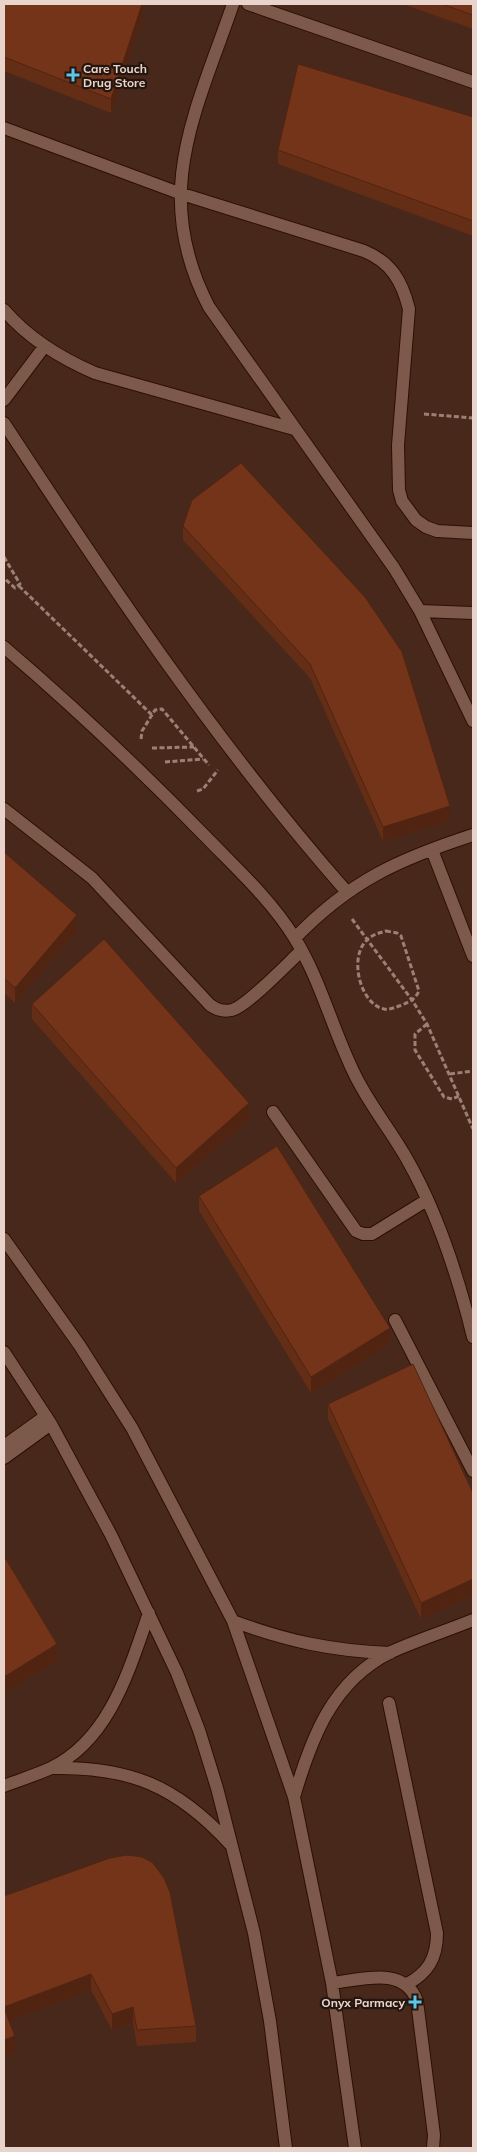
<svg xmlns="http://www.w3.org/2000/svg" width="477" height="2152" font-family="Mulish,sans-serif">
  <rect width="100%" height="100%" fill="#48281b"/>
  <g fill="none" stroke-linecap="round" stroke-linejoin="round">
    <g stroke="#2d0f04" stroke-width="14">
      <path id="minor" d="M233,4C196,112 150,194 209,307L394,568L420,611L473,721
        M248,4L473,82
        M4,128L179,193L364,251C391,262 402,281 409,309L398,445L399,490L402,501L416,520L426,527L437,531L473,533
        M4,310C29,339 60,358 95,373L294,429
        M4,400L44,347
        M4,423C110,585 218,745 346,891
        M420,611L473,613
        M4,647C74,707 142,771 206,837C237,869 270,899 294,937C321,980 333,1032 356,1077C371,1107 392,1132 408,1161C439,1216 458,1276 473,1337
        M4,809L92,878L210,1005C217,1010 223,1012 232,1010C247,1006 287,964 301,951
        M432,850L473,956
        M295,938C350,881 399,859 473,835
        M273,1112L356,1231L363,1234H372L427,1200
        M4,1239L80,1346L132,1428L233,1621L294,1797L332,1983L355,2148
        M395,1320L473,1471
        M4,1352L51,1424L111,1535L177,1673L199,1730L217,1788L254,1933L270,2021L286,2148
        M4,1446L46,1416
        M4,1458L51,1424
        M233,1621C286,1641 333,1651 390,1653
        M389,1703L437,1933C437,1958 428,1973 407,1984
        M51,1768C129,1766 177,1786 230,1844
        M4,1786C19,1780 36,1775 51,1768C110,1739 129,1670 149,1613
        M294,1797C311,1739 332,1681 391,1652C417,1640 446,1631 473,1620
        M332,1983C361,1980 404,1965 417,2001L434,2135L433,2148"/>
    </g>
    <path stroke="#9a8076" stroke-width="3" stroke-dasharray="5 2.5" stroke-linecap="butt" d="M424,414L473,418
      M4,557L20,584L15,588L4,578
      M19,586L152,715
      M141,739L142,731L155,710L162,709L209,765
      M152,748L194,747
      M165,762L203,759
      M197,791L203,789L218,770
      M352,919L412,1000L427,1024L473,1129
      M386,931L397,933L401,936L419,991C415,999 411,1001 402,1005C396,1007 390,1010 384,1009C360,1004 349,958 366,941C371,935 379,933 386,931Z
      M427,1024L415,1034V1050L444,1097L452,1099L459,1096
      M450,1074L473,1071"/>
    <use href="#minor" stroke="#7d594b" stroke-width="12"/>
  </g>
  <path fill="#642d16" d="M4,4L142,18L111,113L4,71Z
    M403,4H473V29Z
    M473,117V236L278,164V150Z
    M192,500L450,821L383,841L310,678L183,540V526Z
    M4,852L77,931L15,1003L4,993Z
    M32,1004L249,1119L176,1183L32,1019Z
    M199,1196L390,1344L311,1393L199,1211Z
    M328,1404L473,1493V1595L421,1619L328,1419Z
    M4,1896L196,2026V2042L137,2046L133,2023L112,2030L91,1990L9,2021L15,2052L4,2056Z"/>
  <path fill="#512412" d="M142,4V18L111,113V99Z
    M450,806V821L383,841V827Z
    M77,915V931L15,1003V988Z
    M249,1103V1119L176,1183V1168Z
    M390,1328V1344L311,1393V1377Z
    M473,1579V1595L421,1619V1603Z
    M57,1644V1660L4,1693V1677Z
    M91,1974V1990L4,2023V2007Z
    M133,2007V2023L112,2030V2014Z
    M15,2036V2052L4,2056V2040Z"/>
  <path fill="#743419" stroke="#512412" d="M4,4H142L111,99L4,57Z
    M442,4H473V15Z
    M298,64L473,117V221L278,150Z
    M241,463L365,597L402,652L450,806L383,827L310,664L183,526L192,500Z
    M4,852L77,915L15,988L4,978Z
    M104,939L249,1103L176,1168L32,1004Z
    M277,1146L390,1328L311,1377L199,1196Z
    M413,1364L473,1493V1579L421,1603L328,1404Z
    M4,1556L57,1644L4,1677Z
    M127,1855L142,1857L153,1863L164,1878L170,1892L196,2026L137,2030L133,2007L112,2014L91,1974L4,2007V1896L110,1858Z
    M4,2008L15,2036L4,2040Z"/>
  <g fill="#5dc7e8" stroke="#24150f" stroke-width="2">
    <path d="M70.5 67.5h5v5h5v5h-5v5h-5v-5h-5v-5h5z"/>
    <path d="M412.5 1994.5h5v5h5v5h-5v5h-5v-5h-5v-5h5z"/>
  </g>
  <g text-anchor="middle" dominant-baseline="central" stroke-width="4.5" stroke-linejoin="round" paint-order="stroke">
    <g font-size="12" font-weight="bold" fill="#e9d4cc" stroke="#24150f" text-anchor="start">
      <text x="83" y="68">Care Touch<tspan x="83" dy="14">Drug Store</tspan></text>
      <text x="405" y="2002" text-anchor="end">Onyx Parmacy</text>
    </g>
  </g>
  <rect width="477" height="2152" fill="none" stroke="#e9d4cc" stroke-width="10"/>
</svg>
